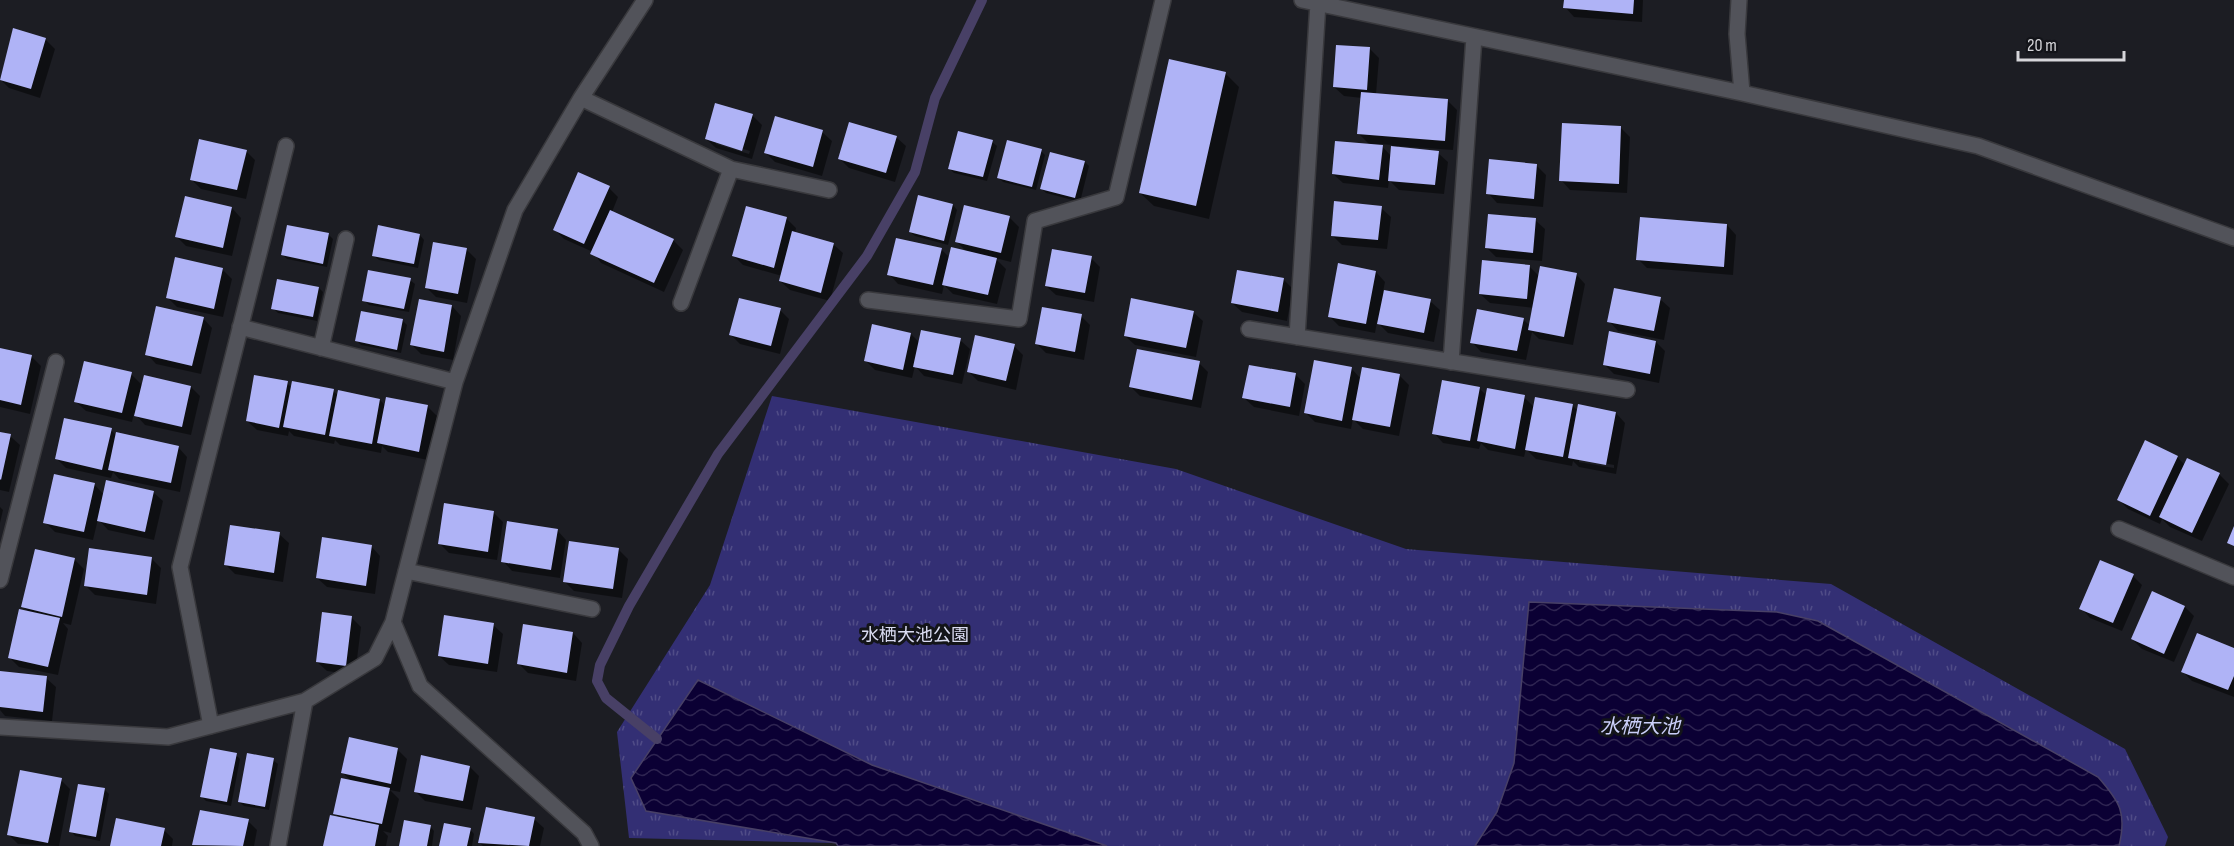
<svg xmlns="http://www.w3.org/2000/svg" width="2234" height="846" font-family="'Sofia Sans Condensed','Noto Sans JP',sans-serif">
  <defs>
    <pattern id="grass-tufts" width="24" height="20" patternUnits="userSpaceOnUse" patternTransform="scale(1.5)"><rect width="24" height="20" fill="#332f74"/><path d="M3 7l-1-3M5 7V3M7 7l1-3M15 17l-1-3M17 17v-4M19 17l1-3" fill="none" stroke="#504c87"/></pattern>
    <pattern id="water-waves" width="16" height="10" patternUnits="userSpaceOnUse" patternTransform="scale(1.5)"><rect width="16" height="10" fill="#0b0034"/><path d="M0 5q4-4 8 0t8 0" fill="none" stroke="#2e2451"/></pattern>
  </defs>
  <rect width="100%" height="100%" fill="#1c1d23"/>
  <path fill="url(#grass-tufts)" d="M772,396L1176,469L1406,549L1831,584L2125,749L2168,837L2165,846H838L836,843L629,838L617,732L710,585Z"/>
  <path fill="url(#water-waves)" stroke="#484066" stroke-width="1.5" d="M1529,602L1777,612L1818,621L2098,777C2120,802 2127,813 2119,846H1475L1497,812L1514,763Z
    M698,680L872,765L1107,846H838L836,843L646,811L631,778Z"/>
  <path fill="#0007" fill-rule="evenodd" d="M1565,0H1643L1642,22L1574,17L1565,7Z
    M14,30L45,39L55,49L40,98L9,88L0,79Z
    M1370,49L1379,58L1376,94L1447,100L1457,110L1453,150L1398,146L1397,149L1438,153L1448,162L1444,194L1399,190L1389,180L1388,188L1343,183L1333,174L1371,146L1359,134L1362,98L1344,96L1334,87ZM1380,144L1392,145L1391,156Z
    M1225,73L1239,87L1209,219L1154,206L1140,193Z
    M752,115L762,125L752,159L716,148L706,139ZM716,141L750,151L749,154L716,144Z
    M1620,127L1630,137L1627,193L1570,190L1561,180Z
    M822,132L832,141L822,176L775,162L766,153Z
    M896,137L906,146L895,182L849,168L840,159Z
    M992,142L997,146L987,181L954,173L949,168Z
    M246,151L255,160L246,199L201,189L191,179Z
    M1041,151L1045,155L1036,190L1003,182L999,178Z
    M1085,162L1089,166L1080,202L1046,193L1042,189Z
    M1537,166L1546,175L1543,207L1497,203L1488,193Z
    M609,188L618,197L612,212L674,241L683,250L664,292L601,263L593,252L564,239L555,230Z
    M953,205L957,210L948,245L915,236L910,232Z
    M232,208L241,218L232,256L186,246L177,237Z
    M747,208L787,219L796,228L795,233L833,244L843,253L830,301L790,290L780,281L782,276L743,265L734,256Z
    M1381,208L1391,217L1387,249L1342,245L1332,235Z
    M1009,217L1019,227L1011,262L995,258L1006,269L997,304L953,294L944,285L942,294L898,284L889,274L941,249L950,258L968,253L957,242Z
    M1535,220L1545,229L1542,261L1496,257L1486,247Z
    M1727,225L1736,235L1733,275L1647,268L1638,259Z
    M328,234L333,239L327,267L287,259L283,255Z
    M420,235L424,240L418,268L379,260L374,256Z
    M466,249L476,259L467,303L436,297L426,287Z
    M1091,258L1100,267L1094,302L1056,295L1046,286Z
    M1529,266L1540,277L1576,274L1585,284L1573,345L1539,339L1532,332L1526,360L1481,352L1472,342L1523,319L1530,326L1534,308L1490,303L1480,294Z
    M222,269L232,279L223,317L177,307L168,298Z
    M1238,271L1284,280L1293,289L1287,321L1242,312L1232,303Z
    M1376,272L1385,282L1383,292L1430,301L1440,310L1434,342L1388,333L1377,322L1375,333L1339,326L1330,317Z
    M410,280L415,284L409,312L369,305L364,300Z
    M319,288L323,292L317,321L278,313L273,308Z
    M1660,299L1670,308L1664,340L1618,331L1609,321Z
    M452,306L461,316L453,360L421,354L412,345Z
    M780,310L789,319L780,354L740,344L731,335Z
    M1193,312L1203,321L1196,357L1135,345L1125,336Z
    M1081,316L1090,325L1084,360L1046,353L1037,344Z
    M203,318L212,328L201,374L156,364L147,354Z
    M402,320L407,325L401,353L361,345L357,341Z
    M911,334L920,343L960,340L970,349L962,384L924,376L915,366L912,378L875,370L865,360Z
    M1656,342L1665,351L1659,383L1614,374L1604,364Z
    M1014,346L1023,355L1016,390L978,381L969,372Z
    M0,350L32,357L41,366L30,414L0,407Z
    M1199,363L1208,372L1201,408L1140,396L1131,387Z
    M1351,368L1361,379L1399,375L1409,385L1399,436L1363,429L1353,419L1351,429L1315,422L1306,413Z
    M131,374L143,386L191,387L200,396L191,435L145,425L134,413L132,422L86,411L76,402Z
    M1296,375L1305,384L1299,416L1254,407L1244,398Z
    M287,383L292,388L333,391L339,396L380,400L386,406H427L437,416L428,460L388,452L382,446L381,453L340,445L335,440L334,444L294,436L289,431L288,436L257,430L247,421Z
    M1479,388L1487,396L1524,397L1534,407L1572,405L1578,411L1616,413L1625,423L1616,474L1579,467L1573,461L1572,466L1536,459L1526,449L1524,457L1488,450L1481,443L1479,449L1443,443L1434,433ZM1579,459L1614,465V468L1579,462Z
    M111,430L117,436L178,447L187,457L180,492L119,479L113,472L111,478L66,468L56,458Z
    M0,433L10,436L20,445L9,492L0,490Z
    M2177,457L2185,465L2219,474L2229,484L2202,541L2170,527L2162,519L2160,524L2128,509L2119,500Z
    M94,484L104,495L153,492L163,501L154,540L108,530L98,519L93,540L55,532L45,522Z
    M0,507L3,510L0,523Z
    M493,512L503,522L497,560L449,553L439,543Z
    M557,530L566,540L560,578L512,571L503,561Z
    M279,534L289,543L283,582L235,574L226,565Z
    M371,546L380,556L375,594L327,587L317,578Z
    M619,550L628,559L622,598L574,591L564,581Z
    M74,559L84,569L71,625L63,623L68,629L58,675L19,667L10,658L29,612L23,607Z
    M152,559L161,568L156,604L95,595L85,585Z
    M2133,576L2142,585L2122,631L2090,618L2081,608Z
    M2185,607L2194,616L2174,662L2142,649L2132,639Z
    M351,617L361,627L355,675L327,671L317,662Z
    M493,625L503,634L497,672L449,665L439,656Z
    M573,633L582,643L576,681L528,673L519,664Z
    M2234,650V697L2192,681L2183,672Z
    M0,672L46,678L56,687L52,721L5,716L0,710Z
    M397,749L407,759L400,792L390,790L399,799L391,833L383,831L388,836L386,846H325L340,819L335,813L352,782L343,773Z
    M236,755L240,759L231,806L206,801L202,797Z
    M273,760L278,764L269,810L244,806L239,802Z
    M470,767L479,776L472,810L425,801L415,791Z
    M61,780L70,789L59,846L18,844L9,835Z
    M105,790L109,794L100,841L75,836L71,831Z
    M534,819L544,828L540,846H483L480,843Z
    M248,821L257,830L254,846L194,845Z
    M430,826L434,831L432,846H400Z
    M470,829L474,834L472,846H441Z
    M164,830L173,839L172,846H111Z"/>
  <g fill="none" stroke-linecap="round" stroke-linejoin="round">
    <path stroke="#484066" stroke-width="10" d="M657,739L606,698L597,681L600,665L629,606L718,454L867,256L915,172L935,98L982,0"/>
  </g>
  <path fill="#afb3f6" d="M1564,0H1634L1633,14L1563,8Z
    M13,28L46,38L31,89L0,80Z
    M1336,45L1370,47L1367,90L1333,87Z
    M1169,59L1226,72L1196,206L1139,193Z
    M1361,92L1448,99L1445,141L1357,134Z
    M715,103L753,114L742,151L705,139Z
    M775,116L823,130L813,167L764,153Z
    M849,122L897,136L886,173L838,159Z
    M1562,123L1621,126L1619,184L1559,181Z
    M958,131L993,140L983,177L948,169Z
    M199,139L247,150L237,190L190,180Z
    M1007,140L1042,149L1032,187L997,178Z
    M1335,141L1383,145L1379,180L1332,174Z
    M1391,146L1439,151L1435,185L1388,181Z
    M1050,152L1085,161L1075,198L1040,189Z
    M1489,159L1537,164L1534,199L1486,194Z
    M578,172L610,186L584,244L553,230Z
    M918,195L953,204L944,241L909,232Z
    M185,196L232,207L223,248L175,237Z
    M1334,201L1382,206L1378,240L1331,236Z
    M964,205L1010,216L1001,253L955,242Z
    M746,206L787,217L774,268L732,256Z
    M610,210L674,239L654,283L590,254Z
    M1488,214L1536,218L1533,253L1485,248Z
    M1640,217L1727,224L1724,267L1636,260Z
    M287,225L329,233L323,264L281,255Z
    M378,225L420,234L414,264L372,256Z
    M792,231L834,243L821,293L779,281Z
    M896,238L942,248L933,285L887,275Z
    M433,242L467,248L458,294L425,288Z
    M951,247L997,258L988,295L942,285Z
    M1052,249L1092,256L1085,293L1045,286Z
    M175,257L223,268L214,309L166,298Z
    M1482,260L1530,265L1527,299L1479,294Z
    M1338,263L1376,271L1366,324L1328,317Z
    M1540,266L1577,273L1564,337L1528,330Z
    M368,270L411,278L404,309L362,301Z
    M1237,270L1284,278L1278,312L1231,303Z
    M277,279L319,287L313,317L271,309Z
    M1614,288L1661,297L1654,331L1607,322Z
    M1384,290L1431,299L1424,333L1377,324Z
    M739,298L781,308L771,346L729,335Z
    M1131,298L1194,311L1186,348L1124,336Z
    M419,299L452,305L444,352L410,345Z
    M156,306L204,317L192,366L145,355Z
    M1042,307L1082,314L1075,352L1035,344Z
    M1477,309L1524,318L1517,351L1470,343Z
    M361,311L403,319L397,350L355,341Z
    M872,324L911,333L903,370L864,361Z
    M921,330L961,338L953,375L913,367Z
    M1609,331L1656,341L1650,374L1603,365Z
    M975,335L1015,344L1006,381L967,372Z
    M0,348L32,355L21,405L0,400Z
    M1137,349L1200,361L1192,400L1129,387Z
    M1314,360L1352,367L1342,421L1304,413Z
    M84,361L132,372L122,413L74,402Z
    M1249,365L1296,373L1290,407L1242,398Z
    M1362,367L1400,374L1390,427L1352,420Z
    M144,375L191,386L182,427L134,416Z
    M254,375L288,381L279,428L246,421Z
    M1442,380L1480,387L1470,441L1432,434Z
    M292,381L334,389L325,435L283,427Z
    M1487,388L1525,395L1515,449L1477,441Z
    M338,390L380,399L372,444L329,436Z
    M386,397L428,405L419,452L377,443Z
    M1535,397L1573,404L1563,457L1525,450Z
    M1578,404L1616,412L1606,465L1568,458Z
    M64,418L112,428L102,470L55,459Z
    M0,432L11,434L1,480L0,479Z
    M116,432L179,446L171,483L108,470Z
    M2145,440L2178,456L2150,516L2117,500Z
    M2187,458L2220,473L2192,533L2159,517Z
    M54,474L95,483L84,532L43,523Z
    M106,480L154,491L145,532L97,521Z
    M444,503L494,511L488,552L438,544Z
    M507,521L558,529L551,570L501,562Z
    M230,525L280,532L274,573L224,565Z
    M2234,526V546L2227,543Z
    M322,537L372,545L366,586L316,578Z
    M569,541L619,548L613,589L563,582Z
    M89,548L152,557L147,595L84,586Z
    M35,549L75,558L62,617L21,607Z
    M2100,560L2134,574L2113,623L2079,609Z
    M2152,591L2185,606L2164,654L2131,639Z
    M19,609L60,618L48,667L8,658Z
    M322,612L352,616L346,666L316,662Z
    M444,615L494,623L488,664L438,656Z
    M523,624L573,632L567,673L517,664Z
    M2197,633L2234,648V676L2228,690L2181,672Z
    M0,671L47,676L43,712L0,707Z
    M349,737L398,748L391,784L341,773Z
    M210,748L237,753L227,802L200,797Z
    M247,753L274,758L265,807L238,802Z
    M421,755L470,766L463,801L414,792Z
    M20,770L62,778L48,843L7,835Z
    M341,778L390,788L382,824L333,814Z
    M78,784L105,788L96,837L69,832Z
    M486,807L535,817L529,846L478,843Z
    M200,810L249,819L243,846L192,845Z
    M330,815L379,825L375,846H323Z
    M116,818L165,828L161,846H110Z
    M404,820L431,825L427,846H399Z
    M444,823L471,828L467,846H439Z"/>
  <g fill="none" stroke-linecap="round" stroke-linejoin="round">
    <g stroke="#39393d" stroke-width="18">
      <path id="minor" d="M1302,0L1742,93L1978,146L2234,238
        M1739,0L1737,34L1742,93
        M581,98L731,169L829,190
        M868,300L1019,319L1035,221L1116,197L1163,0
        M681,303L731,169
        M240,327L455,382
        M1249,329L1627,390
        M1297,337L1318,3
        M321,348L346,239
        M1451,362L1474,37
        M2119,529L2234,577
        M406,571L592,609
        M0,580L56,362
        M393,622L420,686L584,833L591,846
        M211,726L180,567L286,146
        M0,727L168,737L305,701L375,658L393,622L455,382L515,210L581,98L645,0
        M278,846L305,701"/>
    </g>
    <use href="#minor" stroke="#52535a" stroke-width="15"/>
  </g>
  <g text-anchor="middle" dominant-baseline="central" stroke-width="6" stroke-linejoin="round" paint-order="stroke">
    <g font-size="18" fill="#dadcf2" stroke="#131419">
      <text x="915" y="635">水栖大池公園</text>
    </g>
    <g font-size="20" font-style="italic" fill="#cacef9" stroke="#131419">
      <text x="1640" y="727">水栖大池</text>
    </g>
  </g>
  <path d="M2018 51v9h106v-9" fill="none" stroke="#d6d6da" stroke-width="3"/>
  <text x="2027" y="51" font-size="18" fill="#d6d6da" stroke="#131419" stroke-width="4.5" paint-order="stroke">20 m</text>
</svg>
